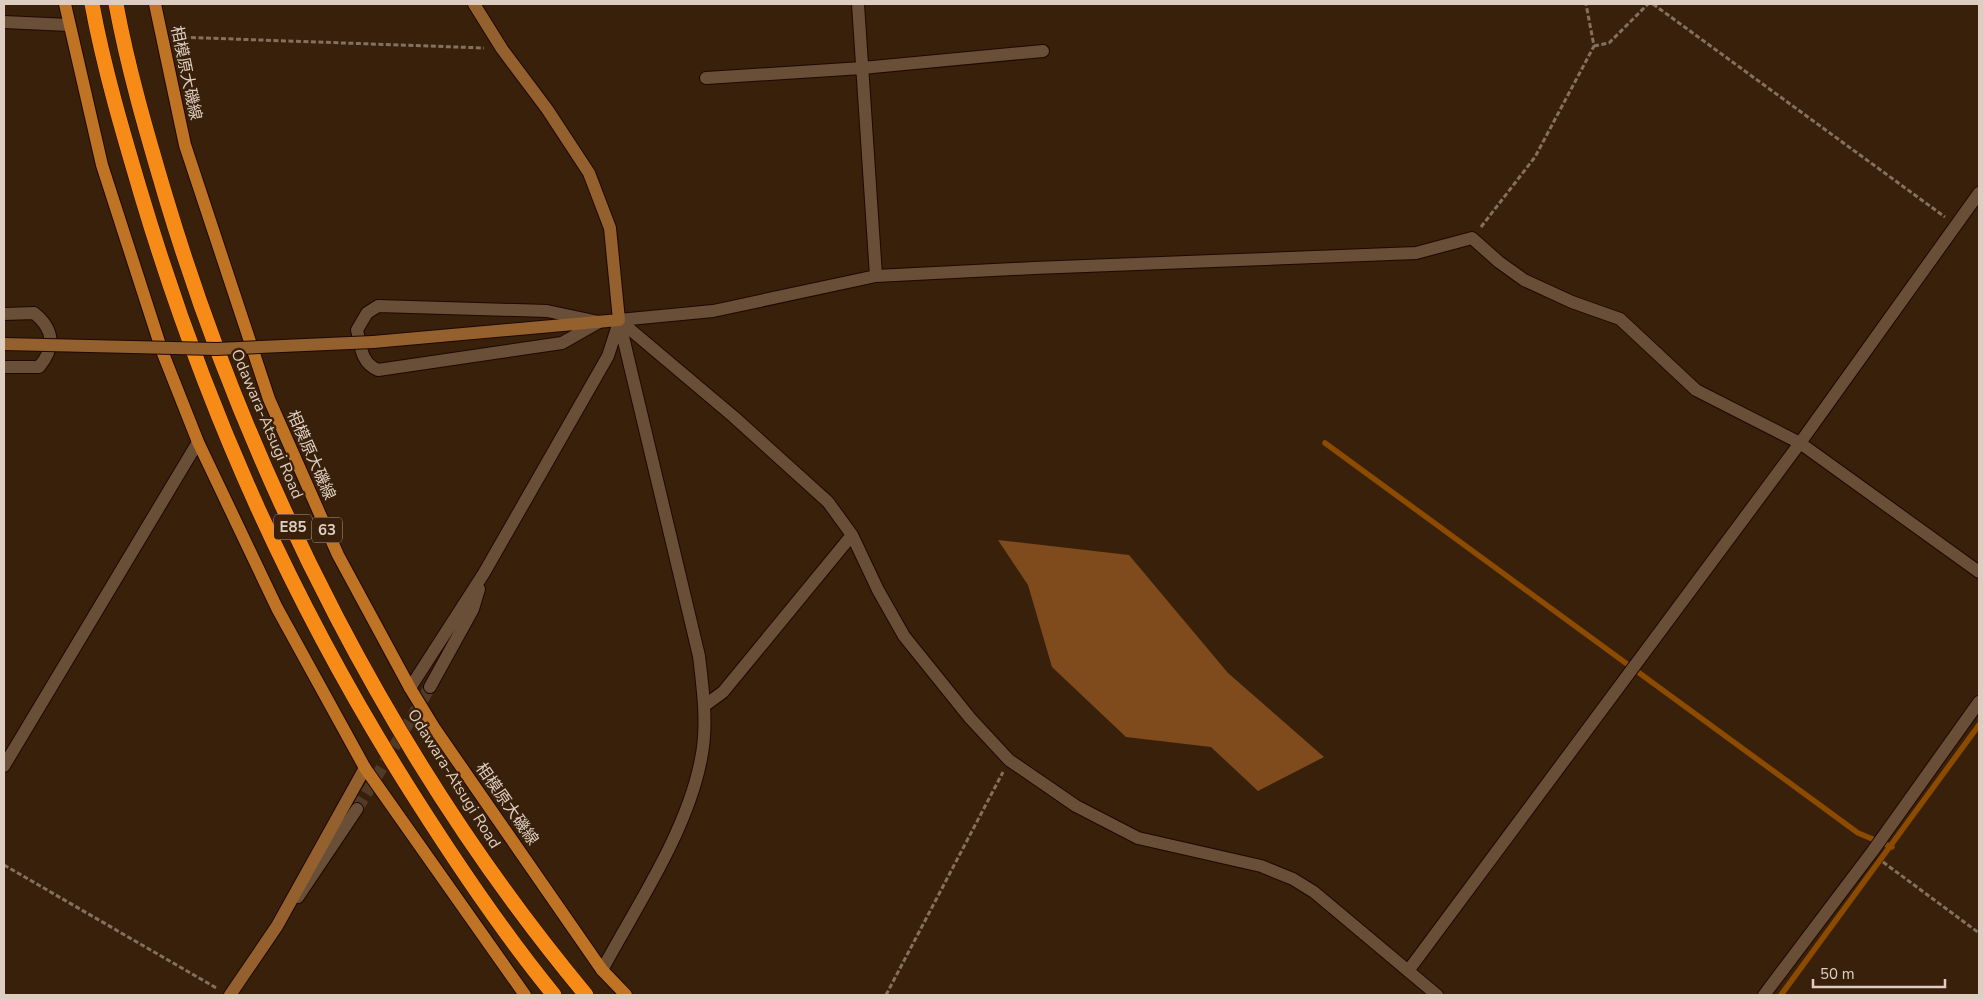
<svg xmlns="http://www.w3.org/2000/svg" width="1983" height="999" font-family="'Nunito Sans','Noto Sans JP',sans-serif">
  <rect width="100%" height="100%" fill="#38200b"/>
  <path fill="#7f4b1c" d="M998,540L1129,555L1228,673L1324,757L1258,791L1211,747L1126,737L1052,667L1028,585Z"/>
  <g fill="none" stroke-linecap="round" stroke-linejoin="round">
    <path stroke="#8d4b00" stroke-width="5.5" d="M1325,443L1858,833L1892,847
      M1781,995L1979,725"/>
    <path stroke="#513a26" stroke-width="12" stroke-dasharray="12 6" stroke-linecap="butt" d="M357,809L430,687"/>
    <g stroke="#1f0800" stroke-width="14">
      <path id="street" d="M858,4L876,276
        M4,22L69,25
        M706,78L862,68L1043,51
        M378,306L547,311L599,322L562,343L378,370C361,363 361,347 357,330L367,313Z
        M4,314L34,313C54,329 56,347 39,367H4
        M619,320L713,311L876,276L1034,268L1416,253L1472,238L1499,262L1524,280L1572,302L1620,319L1696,390L1800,443L1979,572
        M619,320L734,417L828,502L852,535L878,590L904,636L970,718L1009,760L1076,806L1138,838L1261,866L1293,879L1314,892L1437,995
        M430,687L473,609L479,589
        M410,688L484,573L608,356L619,322
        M704,706L723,692L852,535
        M4,766L198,442
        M298,897L357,809
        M602,970C637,905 687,832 701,759C708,726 703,690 699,656L619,320
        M1408,971L1800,443L1979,193
        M1764,995L1872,852L1979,702"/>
    </g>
    <g stroke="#1f0800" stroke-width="14">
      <path id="secondary" d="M373,342L619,320L610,228L589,173L547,109L502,49L474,4
        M230,995L277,926L365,768"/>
    </g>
    <g stroke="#1f0800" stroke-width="14">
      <path id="primary" d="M65,4L102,165L162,351L198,442L277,608L365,768L525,995
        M155,4L185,145L269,399L338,555L410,688L435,729L602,970L626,995"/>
    </g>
    <g stroke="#1f0800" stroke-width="16">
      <path id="highway" d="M92,4C104,69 123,133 142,197C207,414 295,610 417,801C459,867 504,934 554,995
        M116,4C128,69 147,134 166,198C251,481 396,767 586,995"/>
    </g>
    <path stroke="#84705f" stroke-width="3" stroke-dasharray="5 2.5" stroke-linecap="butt" d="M1653,4L1945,217
      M176,37L484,48
      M1594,46L1609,43L1648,4
      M1481,227L1535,157L1594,46L1586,4
      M1883,862L1979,933
      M4,865L218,989
      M886,995L1003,772"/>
    <use href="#street" stroke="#694e38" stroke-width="12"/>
    <use href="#secondary" stroke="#93602e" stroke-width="12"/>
    <use href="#primary" stroke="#be7325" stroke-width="12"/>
    <use href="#highway" stroke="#f68b18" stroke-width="15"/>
    <g stroke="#1f0800" stroke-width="14" stroke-linecap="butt">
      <path id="secondary-bridge" d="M4,344L216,349L373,342"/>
    </g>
    <use href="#secondary-bridge" stroke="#93602e" stroke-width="12"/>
  </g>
  <g text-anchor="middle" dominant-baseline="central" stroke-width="4.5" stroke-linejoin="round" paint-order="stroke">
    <g fill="#38200b" stroke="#ac9a8b" stroke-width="1">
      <rect x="274" y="514.5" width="38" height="25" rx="4"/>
      <rect x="312" y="517.5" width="30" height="25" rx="4"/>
    </g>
    <g font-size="15" font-weight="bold" fill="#decec2">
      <text x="293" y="527">E85</text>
      <text x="327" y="530">63</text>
    </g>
    <g font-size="16" fill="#decec2" stroke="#38200b">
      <text transform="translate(186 73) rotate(78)">相模原大磯線</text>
      <text transform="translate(267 424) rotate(67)">Odawara-Atsugi Road</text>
      <text transform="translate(311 455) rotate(66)">相模原大磯線</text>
      <text transform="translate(454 779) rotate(58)">Odawara-Atsugi Road</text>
      <text transform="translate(507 804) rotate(55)">相模原大磯線</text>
    </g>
  </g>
  <rect width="1983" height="999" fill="none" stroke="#decec2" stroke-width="10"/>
  <path d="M1813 979v8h132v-8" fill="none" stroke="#decec2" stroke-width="2.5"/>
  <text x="1820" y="979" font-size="15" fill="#decec2" stroke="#38200b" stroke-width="4" paint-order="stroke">50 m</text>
</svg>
